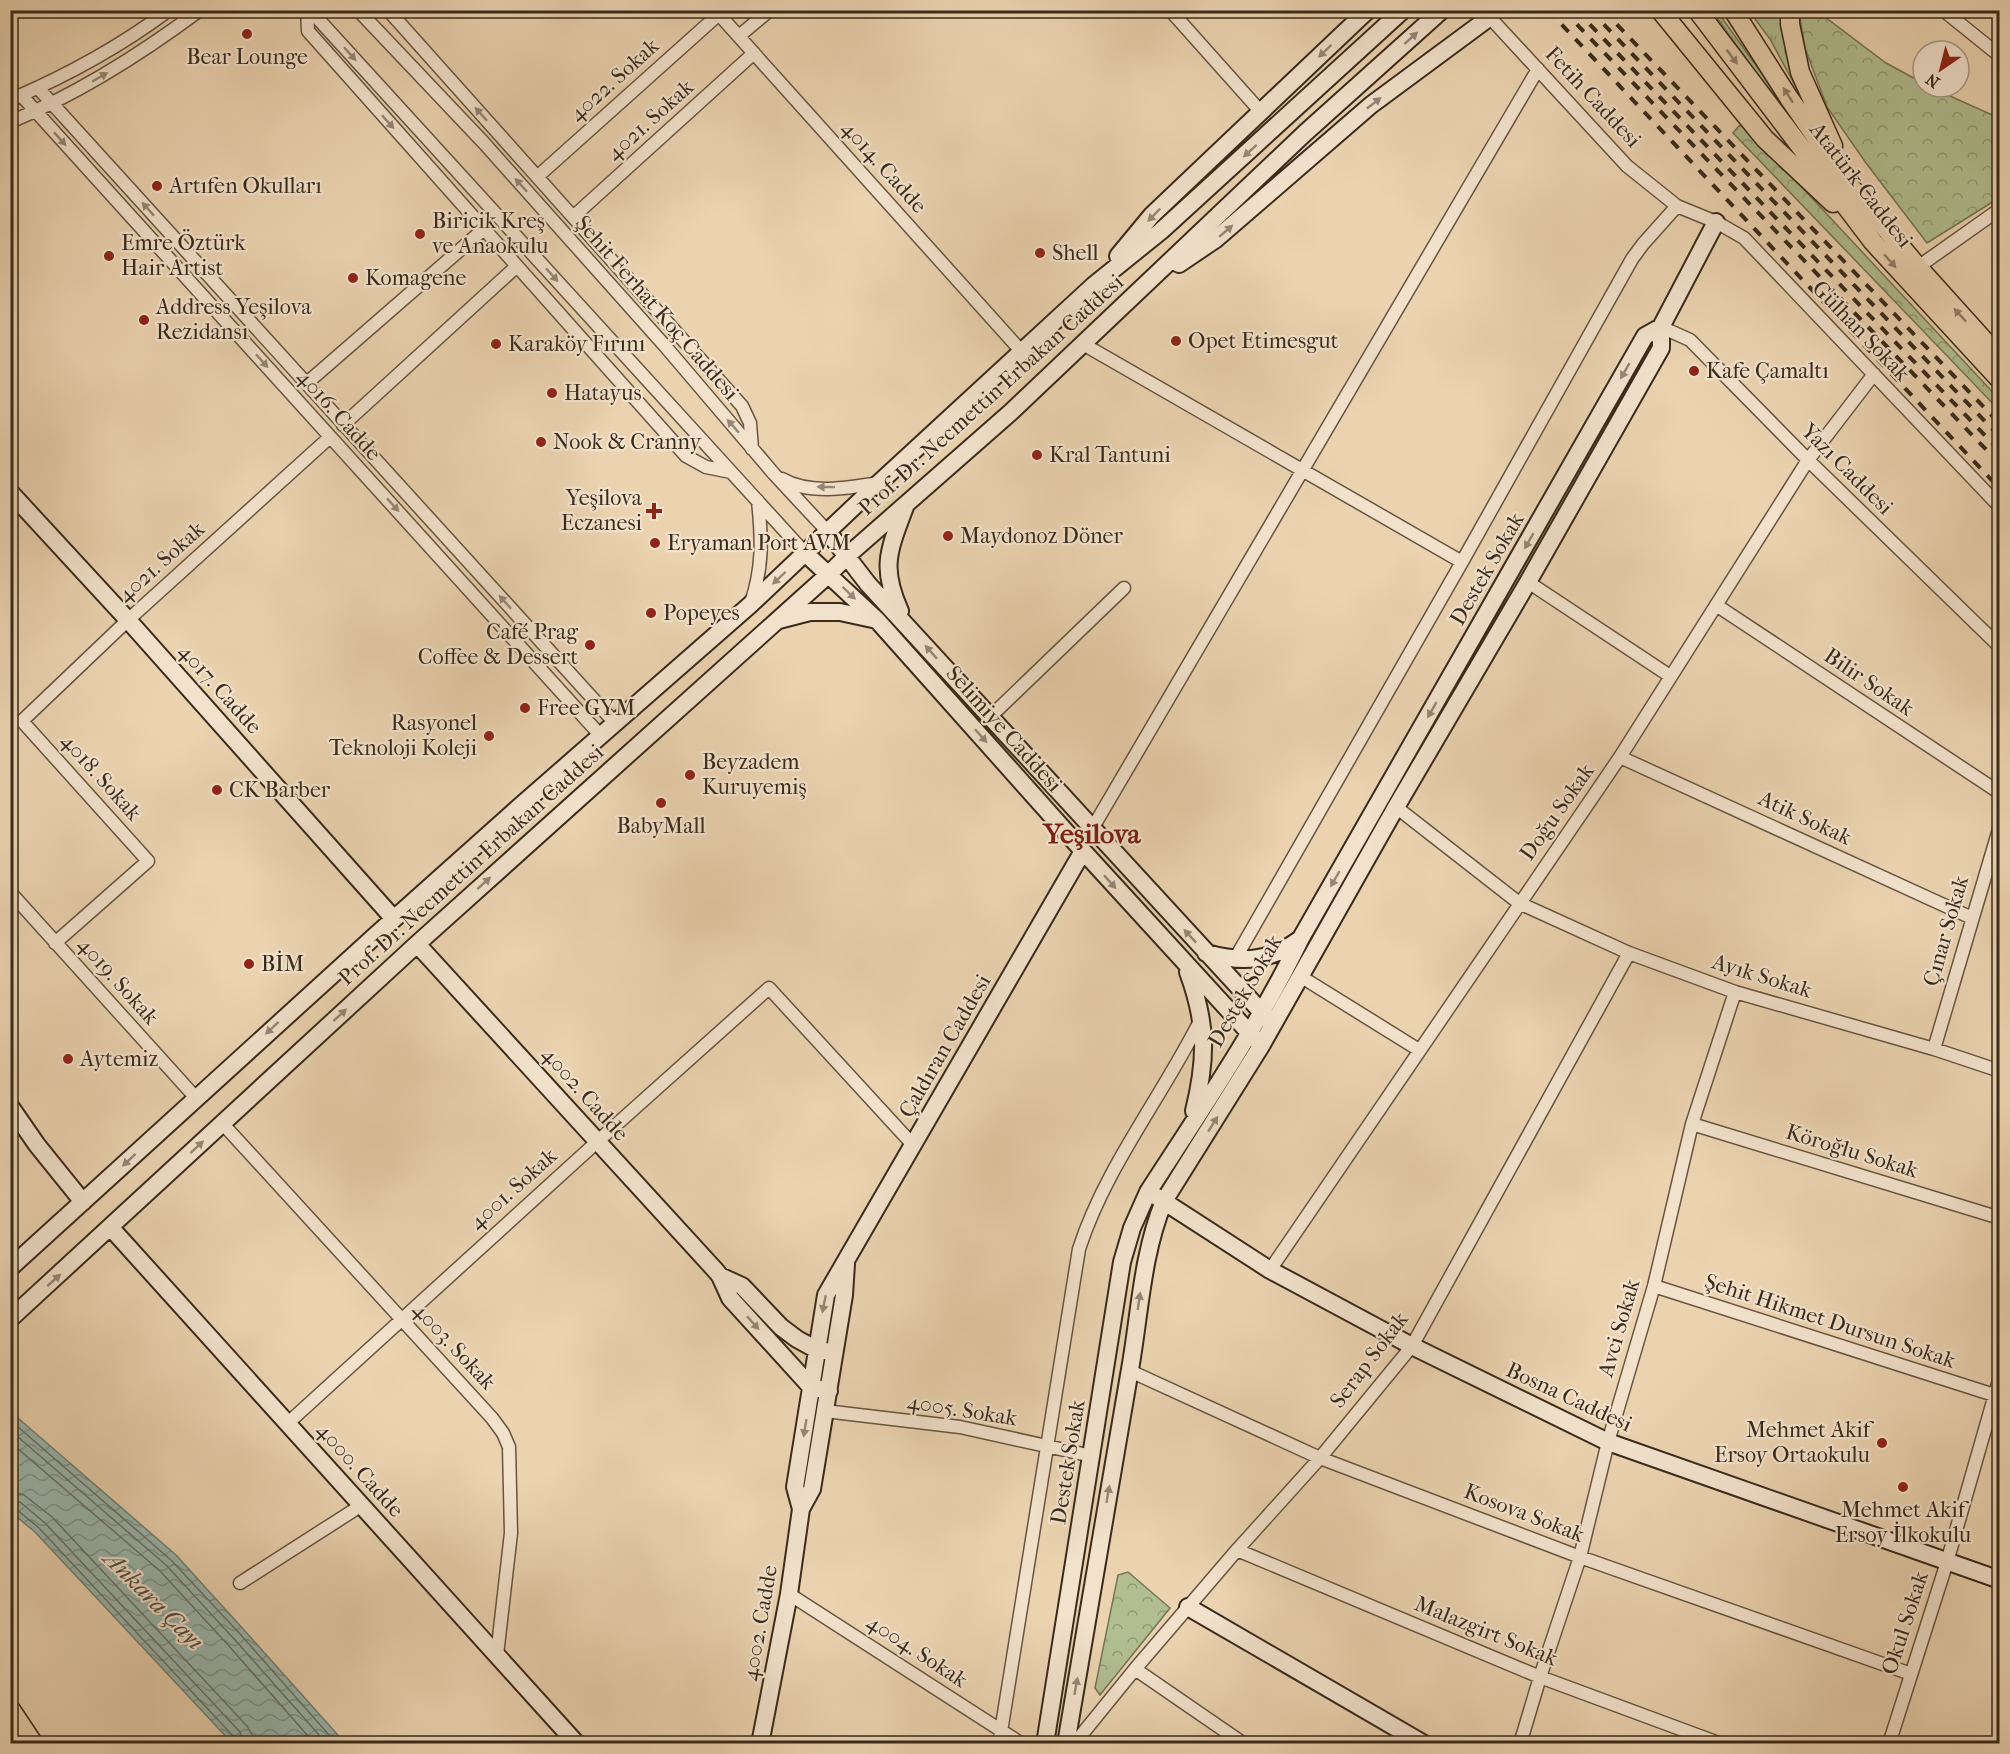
<svg xmlns="http://www.w3.org/2000/svg" width="2010" height="1754" font-family="'IM FELL French Canon',serif">
  <defs>
    <pattern id="grass-tufts" width="24" height="20" patternUnits="userSpaceOnUse" patternTransform="scale(1.5)"><rect width="24" height="20" fill="#b1be90"/><path d="M3 7l-1-3M5 7V3M7 7l1-3M15 17l-1-3M17 17v-4M19 17l1-3" fill="none" stroke="#919b75"/></pattern>
    <pattern id="forest-crowns" width="20" height="18" patternUnits="userSpaceOnUse" patternTransform="scale(1.5)"><rect width="20" height="18" fill="#b1be90"/><path d="M2 6a3 3 0 1 1 6 0M12 15a3 3 0 1 1 6 0" fill="none" stroke="#919b75"/></pattern>
    <pattern id="water-waves" width="16" height="10" patternUnits="userSpaceOnUse" patternTransform="scale(1.5)"><rect width="16" height="10" fill="#98b7ae"/><path d="M0 5q4-4 8 0t8 0" fill="none" stroke="#7d958d"/></pattern>
  </defs>
  <rect width="100%" height="100%" fill="#ebd3b0"/>
  <filter id="stains"><feTurbulence type="fractalNoise" baseFrequency=".00333" numOctaves="4"/><feColorMatrix values="0 0 0 0 .2 0 0 0 0 .09 0 0 0 0 .02 0 0 0 .5 -.17"/></filter>
  <radialGradient id="worn" r=".72"><stop offset=".6" stop-color="#630" stop-opacity="0"/><stop offset="1" stop-color="#630" stop-opacity=".3"/></radialGradient>
  <path fill="url(#grass-tufts)" stroke="#757456" stroke-width="1.5" d="M1712,11H1717L1803,131L1896,251L1890,250L1775,99Z
    M1749,11H1782L1783,33L1799,93L1770,39Z"/>
  <path fill="url(#forest-crowns)" stroke="#757456" stroke-width="1.5" d="M1807,10L1817,11L1886,63L1923,83V87H1930L1999,118V198L1927,243L1866,163L1827,107L1805,48L1800,19Z
    M1744,125L1999,399V410L1733,133L1739,126Z
    M1128,1572L1170,1608L1100,1695L1095,1688L1118,1575Z"/>
  <path fill="url(#water-waves)" stroke="#727f74" stroke-width="1.5" d="M11,1412L176,1555L245,1631L345,1743H232L35,1532L11,1512Z"/>
  <g fill="none" stroke-linecap="round" stroke-linejoin="round">
    <path stroke="#687165" stroke-width="1.5" d="M10,1420L171,1560L241,1635L337,1744
      M10,1430L166,1565L235,1640L327,1744
      M10,1442L160,1571L229,1646L315,1744
      M10,1491L24,1495L52,1517L247,1726L252,1735L253,1744
      M10,1501L20,1502L45,1523L240,1732L244,1744
      M10,1508L16,1509L39,1528L234,1737L236,1744"/>
    <g stroke="#665541" stroke-width="15">
      <path id="street" d="M307,10L308,31L686,456L706,467L731,472
        M310,10L805,553
        M358,10L484,143L665,346L774,474L828,532
        M388,10L742,406L750,423L752,449
        M715,10L1022,352
        M1170,10L1261,112
        M1483,10L1627,166L1677,206L1716,222L1744,238L2000,507
        M1943,10L2000,56
        M739,36L770,10
        M38,88L615,723
        M21,95L601,736
        M10,100C66,76 121,46 169,10
        M10,122C78,94 141,54 200,10
        M537,177L719,14
        M573,217L754,53
        M1918,267L2000,209
        M1661,327L1690,340L1808,460L2000,647
        M1083,344L1462,562
        M307,383L484,229
        M343,425L517,266
        M782,479C809,495 849,488 879,483
        M1528,582L1670,676
        M751,603C763,567 762,539 758,501
        M1716,605L2000,793
        M990,717L1124,588
        M1620,757L1972,918
        M1396,807L1519,903L1629,953L1735,992L1934,1049L2000,1071
        M1092,829L1538,69
        M10,892L196,1098
        M55,943L148,861L22,721L128,620L330,437
        M1235,959L1462,562L1632,259L1643,244L1677,206
        M1300,976L1419,1050
        M1934,1049L2000,826
        M222,1123L492,1418L503,1433L509,1447L511,1533L497,1655
        M1692,1124L2000,1218
        M1270,1270L1620,757L1808,460L1874,374
        M1654,1286L1994,1395
        M1130,1371L1320,1458L1580,1557L1911,1674
        M825,1411L960,1427L1092,1456
        M288,1423L598,1141L769,988L914,1146
        M1237,1550L1540,1677L1721,1744
        M240,1583L362,1505
        M789,1594L1022,1744
        M1135,1669L1244,1744
        M999,1744L1079,1249C1106,1166 1162,1097 1201,1019
        M1074,1744L1135,1669L1237,1550L1320,1458L1412,1346L1629,953
        M1520,1744L1540,1677L1580,1557L1608,1442L1654,1286L1692,1124L1735,992
        M1889,1744L1947,1562L2000,1377"/>
    </g>
    <g stroke="#392b1c" stroke-width="20">
      <path id="secondary" d="M1118,256L1152,215L1368,10
        M1179,264L1216,239L1371,105L1490,17
        M10,492L128,620L394,919
        M828,532L868,584L1268,1019
        M805,553L877,620L1083,851L1255,1039
        M900,611C880,567 889,550 905,507
        M779,620L810,612H840L877,620
        M417,944L716,1271L720,1276L730,1298L811,1387L829,1391
        M1206,953C1242,963 1270,962 1300,939
        M1188,972C1207,1024 1207,1058 1194,1111
        M10,1106L37,1145L83,1202
        M1157,1197L1270,1270L1412,1346L1608,1442L2000,1580
        M111,1228L577,1744
        M10,1268L376,935L518,808L750,605L880,482L1094,285L1161,231L1403,10
        M720,1276L742,1286L781,1327L797,1339L817,1350L825,1351
        M10,1319L417,944L829,574L847,556L1011,412L1305,133L1442,10
        M801,1509L812,1489L844,1295L846,1264
        M1188,1607L1424,1744
        M760,1744L789,1594L801,1509L795,1487L826,1295L1083,851
        M1045,1744L1122,1262L1132,1228L1148,1192C1201,1110 1258,1027 1301,938L1645,336L1661,327
        M1066,1744C1087,1621 1108,1498 1129,1375C1140,1316 1141,1257 1164,1201L1261,1046L1396,807L1528,582L1661,348V327L1716,222"/>
    </g>
    <g stroke="#392b1c" stroke-width="21">
      <path id="primary" d="M1660,10L1765,139L1833,203
        M1697,10L1873,242L2000,380
        M1733,10L1789,98L1850,186L1918,267L2000,358
        M1790,10V24L1800,72L1833,146"/>
    </g>
    <g stroke="#392b1c" stroke-width="24">
      <path id="highway" d="M10,1711L32,1744"/>
    </g>
    <use href="#street" stroke="#f2e2cc" stroke-width="12"/>
    <use href="#secondary" stroke="#f2e2cc" stroke-width="16"/>
    <use href="#primary" stroke="#ebd3b0" stroke-width="18"/>
    <use href="#highway" stroke="#ebd3b0" stroke-width="21"/>
    <path stroke="#392b1c" stroke-width="4" stroke-dasharray="10 10" stroke-linecap="butt" d="M1548,10L2000,489
      M1563,10L2000,464
      M1576,10L2000,451
      M1590,10L2000,437
      M1603,10L2000,424"/>
  </g>
  <defs><path id="oneway-solid" d="M-6-.8H1V-3.2L6.5 0L1 3.2V.8H-6Z" transform="scale(1.5)"/></defs>
  <g fill="#968674">
    <use href="#oneway-solid" transform="translate(1411 38) rotate(-42)"/>
    <use href="#oneway-solid" transform="translate(1325 51) rotate(136)"/>
    <use href="#oneway-solid" transform="translate(350 54) rotate(48)"/>
    <use href="#oneway-solid" transform="translate(100 77) rotate(-30)"/>
    <use href="#oneway-solid" transform="translate(1374 103) rotate(-38)"/>
    <use href="#oneway-solid" transform="translate(481 114) rotate(-132)"/>
    <use href="#oneway-solid" transform="translate(388 122) rotate(48)"/>
    <use href="#oneway-solid" transform="translate(60 139) rotate(48)"/>
    <use href="#oneway-solid" transform="translate(1250 151) rotate(138)"/>
    <use href="#oneway-solid" transform="translate(521 185) rotate(-132)"/>
    <use href="#oneway-solid" transform="translate(148 209) rotate(-132)"/>
    <use href="#oneway-solid" transform="translate(1154 215) rotate(134)"/>
    <use href="#oneway-solid" transform="translate(1226 231) rotate(-41)"/>
    <use href="#oneway-solid" transform="translate(552 275) rotate(48)"/>
    <use href="#oneway-solid" transform="translate(262 361) rotate(48)"/>
    <use href="#oneway-solid" transform="translate(1625 371) rotate(120)"/>
    <use href="#oneway-solid" transform="translate(733 426) rotate(-131)"/>
    <use href="#oneway-solid" transform="translate(826 487) rotate(-179)"/>
    <use href="#oneway-solid" transform="translate(393 505) rotate(48)"/>
    <use href="#oneway-solid" transform="translate(1529 541) rotate(120)"/>
    <use href="#oneway-solid" transform="translate(779 578) rotate(137)"/>
    <use href="#oneway-solid" transform="translate(849 593) rotate(44)"/>
    <use href="#oneway-solid" transform="translate(505 602) rotate(-132)"/>
    <use href="#oneway-solid" transform="translate(931 652) rotate(-132)"/>
    <use href="#oneway-solid" transform="translate(1432 710) rotate(120)"/>
    <use href="#oneway-solid" transform="translate(981 736) rotate(48)"/>
    <use href="#oneway-solid" transform="translate(1335 879) rotate(120)"/>
    <use href="#oneway-solid" transform="translate(1110 882) rotate(48)"/>
    <use href="#oneway-solid" transform="translate(484 883) rotate(-42)"/>
    <use href="#oneway-solid" transform="translate(1190 936) rotate(-133)"/>
    <use href="#oneway-solid" transform="translate(340 1015) rotate(-43)"/>
    <use href="#oneway-solid" transform="translate(272 1028) rotate(137)"/>
    <use href="#oneway-solid" transform="translate(1213 1124) rotate(-58)"/>
    <use href="#oneway-solid" transform="translate(197 1147) rotate(-43)"/>
    <use href="#oneway-solid" transform="translate(129 1160) rotate(137)"/>
    <use href="#oneway-solid" transform="translate(54 1280) rotate(-42)"/>
    <use href="#oneway-solid" transform="translate(1139 1301) rotate(-82)"/>
    <use href="#oneway-solid" transform="translate(824 1304) rotate(101)"/>
    <use href="#oneway-solid" transform="translate(753 1323) rotate(48)"/>
    <use href="#oneway-solid" transform="translate(805 1428) rotate(99)"/>
    <use href="#oneway-solid" transform="translate(1108 1494) rotate(-80)"/>
    <use href="#oneway-solid" transform="translate(1076 1686) rotate(-80)"/>
  </g>
  <g fill="#927f66">
    <use href="#oneway-solid" transform="translate(1732 57) rotate(53)"/>
    <use href="#oneway-solid" transform="translate(1788 95) rotate(-123)"/>
    <use href="#oneway-solid" transform="translate(1890 261) rotate(48)"/>
    <use href="#oneway-solid" transform="translate(1960 315) rotate(-133)"/>
  </g>
  <g fill="#8f2418" stroke="#f2e2cc" stroke-width="2">
    <circle cx="247" cy="34" r="6"/>
    <circle cx="157" cy="186" r="6"/>
    <circle cx="420" cy="234" r="6"/>
    <circle cx="1040" cy="253" r="6"/>
    <circle cx="109" cy="256" r="6"/>
    <circle cx="353" cy="278" r="6"/>
    <circle cx="144" cy="320" r="6"/>
    <circle cx="1176" cy="341" r="6"/>
    <circle cx="496" cy="344" r="6"/>
    <circle cx="1694" cy="371" r="6"/>
    <circle cx="552" cy="393" r="6"/>
    <circle cx="541" cy="442" r="6"/>
    <circle cx="1037" cy="455" r="6"/>
    <path d="M651 502h6v6h6v6h-6v6h-6v-6h-6v-6h6z"/>
    <circle cx="948" cy="536" r="6"/>
    <circle cx="655" cy="543" r="6"/>
    <circle cx="651" cy="613" r="6"/>
    <circle cx="590" cy="645" r="6"/>
    <circle cx="525" cy="708" r="6"/>
    <circle cx="489" cy="736" r="6"/>
    <circle cx="690" cy="775" r="6"/>
    <circle cx="217" cy="790" r="6"/>
    <circle cx="661" cy="803" r="6"/>
    <circle cx="249" cy="964" r="6"/>
    <circle cx="68" cy="1059" r="6"/>
    <circle cx="1882" cy="1443" r="6"/>
    <circle cx="1903" cy="1487" r="6"/>
  </g>
  <g text-anchor="middle" dominant-baseline="central" stroke-width="4.5" stroke-linejoin="round" paint-order="stroke">
    <g font-size="22" fill="#392b1c" stroke="#f2e2cc" text-anchor="start">
      <text x="247" y="57" text-anchor="middle">Bear Lounge</text>
      <text x="169" y="186">Artıfen Okulları</text>
      <text x="432" y="221">Biricik Kreş<tspan x="432" dy="25">ve Anaokulu</tspan></text>
      <text x="121" y="243">Emre Öztürk<tspan x="121" dy="25">Hair Artist</tspan></text>
      <text x="1052" y="253">Shell</text>
      <text x="365" y="278">Komagene</text>
      <text x="156" y="307">Address Yeşilova<tspan x="156" dy="25">Rezidansı</tspan></text>
      <text x="1188" y="341">Opet Etimesgut</text>
      <text x="508" y="344">Karaköy Fırını</text>
      <text x="1706" y="371">Kafe Çamaltı</text>
      <text x="564" y="393">Hatayus</text>
      <text x="553" y="442">Nook &amp; Cranny</text>
      <text x="1049" y="455">Kral Tantuni</text>
      <text x="642" y="498" text-anchor="end">Yeşilova<tspan x="642" dy="25">Eczanesi</tspan></text>
      <text x="960" y="536">Maydonoz Döner</text>
      <text x="667" y="543">Eryaman Port AVM</text>
      <text x="663" y="613">Popeyes</text>
      <text x="578" y="632" text-anchor="end">Café Prag<tspan x="578" dy="25">Coffee &amp; Dessert</tspan></text>
      <text x="537" y="708">Free GYM</text>
      <text x="477" y="723" text-anchor="end">Rasyonel<tspan x="477" dy="25">Teknoloji Koleji</tspan></text>
      <text x="702" y="762">Beyzadem<tspan x="702" dy="25">Kuruyemiş</tspan></text>
      <text x="229" y="790">CK Barber</text>
      <text x="661" y="826" text-anchor="middle">BabyMall</text>
      <text x="261" y="964">BİM</text>
      <text x="80" y="1059">Aytemiz</text>
      <text x="1870" y="1430" text-anchor="end">Mehmet Akif<tspan x="1870" dy="25">Ersoy Ortaokulu</tspan></text>
      <text x="1903" y="1510" text-anchor="middle">Mehmet Akif<tspan x="1903" dy="25">Ersoy İlkokulu</tspan></text>
    </g>
    <g font-size="22" fill="#392b1c" stroke="#f2e2cc">
      <text transform="translate(614 80) rotate(-42)">4022. Sokak</text>
      <text transform="translate(1593 97) rotate(47)">Fetih Caddesi</text>
      <text transform="translate(650 120) rotate(-42)">4021. Sokak</text>
      <text transform="translate(884 167) rotate(48)">4014. Cadde</text>
      <text transform="translate(1861 185) rotate(52)">Atatürk Caddesi</text>
      <text transform="translate(657 308) rotate(49)">Şehit Ferhat Koç Caddesi</text>
      <text transform="translate(1861 331) rotate(46)">Gülhan Sokak</text>
      <text transform="translate(991 395) rotate(-42)">Prof. Dr. Necmettin Erbakan Caddesi</text>
      <text transform="translate(339 415) rotate(48)">4016. Cadde</text>
      <text transform="translate(1847 469) rotate(45)">Yazı Caddesi</text>
      <text transform="translate(161 562) rotate(-42)">4021. Sokak</text>
      <text transform="translate(1487 569) rotate(-60)">Destek Sokak</text>
      <text transform="translate(1869 682) rotate(34)">Bilir Sokak</text>
      <text transform="translate(220 689) rotate(48)">4017. Cadde</text>
      <text transform="translate(1004 729) rotate(48)">Selimiye Caddesi</text>
      <text transform="translate(101 777) rotate(48)">4018. Sokak</text>
      <text transform="translate(1557 812) rotate(-55)">Doğu Sokak</text>
      <text transform="translate(1805 818) rotate(25)">Atik Sokak</text>
      <text transform="translate(471 865) rotate(-42)">Prof. Dr. Necmettin Erbakan Caddesi</text>
      <text transform="translate(1946 931) rotate(-74)">Çınar Sokak</text>
      <text transform="translate(1762 976) rotate(17)">Ayık Sokak</text>
      <text transform="translate(118 981) rotate(48)">4019. Sokak</text>
      <text transform="translate(1245 991) rotate(-60)">Destek Sokak</text>
      <text transform="translate(945 1046) rotate(-60)">Çaldıran Caddesi</text>
      <text transform="translate(585 1094) rotate(48)">4002. Cadde</text>
      <text transform="translate(1852 1151) rotate(17)">Köroğlu Sokak</text>
      <text transform="translate(513 1189) rotate(-42)">4001. Sokak</text>
      <text transform="translate(1830 1321) rotate(18)">Şehit Hikmet Dursun Sokak</text>
      <text transform="translate(1619 1328) rotate(-74)">Avci Sokak</text>
      <text transform="translate(454 1346) rotate(47)">4003. Sokak</text>
      <text transform="translate(1369 1360) rotate(-53)">Serap Sokak</text>
      <text transform="translate(1569 1397) rotate(25)">Bosna Caddesi</text>
      <text transform="translate(962 1410) rotate(9)">4005. Sokak</text>
      <text transform="translate(1068 1462) rotate(-81)">Destek Sokak</text>
      <text transform="translate(360 1470) rotate(48)">4000. Cadde</text>
      <text transform="translate(1524 1513) rotate(21)">Kosova Sokak</text>
      <text transform="translate(760 1623) rotate(-80)">4002. Cadde</text>
      <text transform="translate(1905 1623) rotate(-72)">Okul Sokak</text>
      <text transform="translate(1486 1631) rotate(22)">Malazgirt Sokak</text>
      <text transform="translate(917 1651) rotate(33)">4004. Sokak</text>
    </g>
    <g font-size="24" font-style="italic" fill="#514e40" stroke="#f2e2cc">
      <text transform="translate(154 1600) rotate(45)">Ankara Çayı</text>
    </g>
    <g font-size="28" font-weight="bold" fill="#7a1f14" stroke="#f2e2cc">
      <text x="1092" y="833">Yeşilova</text>
    </g>
  </g>
  <rect width="2010" height="1754" fill="none" stroke="#ebd3b0" stroke-width="36"/>
  <rect x="12" y="12" width="1986" height="1730" fill="none" stroke="#392b1c" stroke-width="3"/>
  <rect x="18" y="18" width="1974" height="1718" fill="none" stroke="#392b1c" stroke-width="1.5"/>
  <g transform="translate(1941 69) rotate(215)"><circle r="28" fill="#f2e2cc" stroke="#a89986" stroke-width="1.5"/>
  <path d="M0-4.5L10 22L0 15L-10 22Z" fill="#8f2418"/>
  <text y="-9" font-size="16" font-weight="bold" text-anchor="middle" fill="#392b1c">N</text>
  </g>
  <rect width="100%" height="100%" filter="url(#stains)"/>
  <rect width="100%" height="100%" fill="url(#worn)"/>
</svg>
